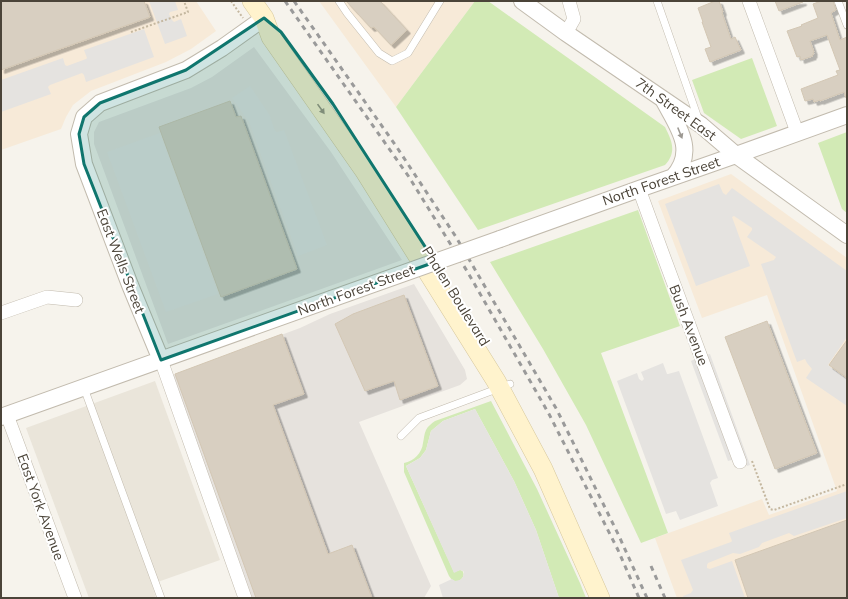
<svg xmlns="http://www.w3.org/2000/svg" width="848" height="599" font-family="Mulish,sans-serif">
  <defs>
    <filter id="shadow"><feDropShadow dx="3.5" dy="3.5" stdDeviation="0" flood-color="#0004"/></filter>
  </defs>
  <rect width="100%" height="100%" fill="#f6f3ec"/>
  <path fill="#eae5da" d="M155,381L220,560L152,584L156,598H89L26,428Z"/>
  <path fill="#f7ead8" d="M1,1H196L216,31L191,49L166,62L91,91L73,105L66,117L61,129L1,150Z
    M319,1H475L396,107Z
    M731,174L847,258V598H677L655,538L762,499L769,515L837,491L767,295L702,318L658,201Z"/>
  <path fill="#e6e2dd" d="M254,47L331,152L402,260L168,344L94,144V132L99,122L191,88L212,77Z
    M414,284L465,370L467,379L460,385L359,422L431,586L424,598H249L170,378L175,374L300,328L330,314Z"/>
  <path fill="#d2eab5" d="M475,1H488L665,127C672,141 677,152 665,165L478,230L396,107Z
    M752,58L777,126L741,139L704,113L692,80Z
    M847,132V213L842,209L818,143Z
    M638,210L680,326L601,353L668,533L641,543L586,425L543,349L490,262Z
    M491,401L537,489L580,583L586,598H559L536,530L514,481L475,409L443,421L431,431L426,450L420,458L406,466L454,572L460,570C461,570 463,571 463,572C466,578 456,587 449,576L404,472V463C414,461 422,453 423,443C424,439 424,434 426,430C428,426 431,424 435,421Z"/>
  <path fill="#e5e3e0" d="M149,1H175L178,10L170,12L169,14L172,20L174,22L181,19L187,36L165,44Z
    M144,29L154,57L86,82L84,75L82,73L50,85L48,87L51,94L1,112V80L63,58L65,65L67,66L86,59L87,58L84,50Z
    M250,86L269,114L275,131L277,132L284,130L327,245L298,256L249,122L232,98Z
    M160,133L218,294L166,312L107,152Z
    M719,184L723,193L726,195L732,188L847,271V337L828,365L847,379V406L806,378L812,369L807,363L805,359L797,362L761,264L774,260L776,257L747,237L752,230V228L734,216L732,217L750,266L696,286L665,204Z
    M710,354L750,465L747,466L706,355Z
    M695,359L732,460L728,461L691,361Z
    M663,363L667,374H668L679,371L718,478L712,480L710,483L718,506L680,520L676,511L666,514L617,381L637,373L639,379L642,381L644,379L641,372Z
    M475,409L514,481L536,530L559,598H443L439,585L452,579L455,581L460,580L463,577L464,572L463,571L460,570L454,573L406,466L420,458L426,450L431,431L443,421Z
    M847,491V518L794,536L789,533L762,543L759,547L740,554L733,553L708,563L707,565V568L710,569L732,561L745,598H684L683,596L691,593L693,590L681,560L731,542L732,541L729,533Z"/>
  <path fill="#d8cfc1" stroke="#d3c7b4" filter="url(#shadow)" d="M1,1H144L150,17L1,70Z
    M346,1H380L407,30L391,45L374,27L371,28Z
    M715,1H719L723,12L722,13L731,39L735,37L741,50L710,62L705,49L711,47L702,22H703L698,8Z
    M775,1H803V2L779,11Z
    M821,1H833L836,10L831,13L840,40L847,37V98H846L844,92L820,101V100L814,102L813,99L805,101L801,89L838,75L836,71L840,70L827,35L810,41L814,52H813L814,54L812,55L813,56L801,60L800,56L797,57L787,31L802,26L801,25L818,18L813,4Z
    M230,101L236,117L241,116L297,269L221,297L159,127Z
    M404,295L438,386L400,400L394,381L365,391L335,324L353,314Z
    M767,321L817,453L775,469L725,337Z
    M282,334L304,394L273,405L328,554L352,545L372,598H256L175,374Z
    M847,340V378L829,365Z
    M847,520V598H748L735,560Z"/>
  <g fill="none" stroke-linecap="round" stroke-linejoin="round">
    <g stroke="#c2bbae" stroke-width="8">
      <path id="service" d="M339,1L347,13L379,53L392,61L408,53L440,1
        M657,1L699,121
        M838,1L847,25
        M84,388L161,598
        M401,436L419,418L510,384"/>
    </g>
    <g stroke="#c2bbae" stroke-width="14">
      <path id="minor" d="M749,1L797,132
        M566,33L574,19L569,1
        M639,189L662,252L740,462
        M1,313L47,297L76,300
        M161,360L245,598
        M7,415L75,598"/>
    </g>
    <g stroke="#c2bbae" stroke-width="18">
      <path id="tertiary" d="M522,1L566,33L701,125L736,155L847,235
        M664,101C678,127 697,151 673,177
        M500,239L639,189L736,155L847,115
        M161,360L130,285L84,164L79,134L84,117L100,103L186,70L222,48L264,18
        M1,417L331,299"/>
    </g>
    <g stroke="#d6c79b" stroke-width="20">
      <path id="secondary" d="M252,1L264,18L271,37L364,170L496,381L543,469L600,598"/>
    </g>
    <path stroke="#c4b79f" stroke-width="2" stroke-dasharray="2 2" stroke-linecap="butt" d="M231,1L243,18
      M131,32L188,12L184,1
      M752,461L770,509L774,510L847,484"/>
    <use href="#service" stroke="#fff" stroke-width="7"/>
    <use href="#minor" stroke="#fff" stroke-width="13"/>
    <use href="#tertiary" stroke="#fff" stroke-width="16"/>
    <use href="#secondary" stroke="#fff3cd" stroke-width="19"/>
    <path stroke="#9a9a9a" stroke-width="3" stroke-dasharray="5 5" stroke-linecap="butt" d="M285,1L409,177L467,271L549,414L618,550L639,598
      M294,1L396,146L456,237L501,314L557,410L619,536L647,598
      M651,566L665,598"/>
    <g stroke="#c2bbae" stroke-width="18" stroke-linecap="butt">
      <path id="tertiary-bridge" d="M331,299L500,239"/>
    </g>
    <use href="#tertiary-bridge" stroke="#fff" stroke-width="16"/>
  </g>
  <defs><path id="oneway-solid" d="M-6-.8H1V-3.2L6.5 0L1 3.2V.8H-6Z"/></defs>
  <use fill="#9c937c" href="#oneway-solid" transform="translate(321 109) rotate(55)"/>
  <use fill="#9c9892" href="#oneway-solid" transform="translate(680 133) rotate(68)"/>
  <path fill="#0f766e" fill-opacity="0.2" stroke="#0f766e" stroke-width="3" stroke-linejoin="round" d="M264,18L281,32L333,104L435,262L161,360L84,164L79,134L84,117L100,103L186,70Z"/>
  <g text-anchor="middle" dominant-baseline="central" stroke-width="4" stroke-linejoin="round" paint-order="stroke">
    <g font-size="14" fill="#4b4439" stroke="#fff">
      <text transform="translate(676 109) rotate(36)">7th Street East</text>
      <text transform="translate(661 181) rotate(-19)">North Forest Street</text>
      <text transform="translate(121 261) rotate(69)">East Wells Street</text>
      <text transform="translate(356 290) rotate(-20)">North Forest Street</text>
      <text transform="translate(456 296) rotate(58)">Phalen Boulevard</text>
      <text transform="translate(689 325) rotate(69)">Bush Avenue</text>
      <text transform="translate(41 507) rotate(70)">East York Avenue</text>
    </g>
  </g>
  <rect width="848" height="599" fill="none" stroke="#4b4439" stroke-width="4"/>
</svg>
